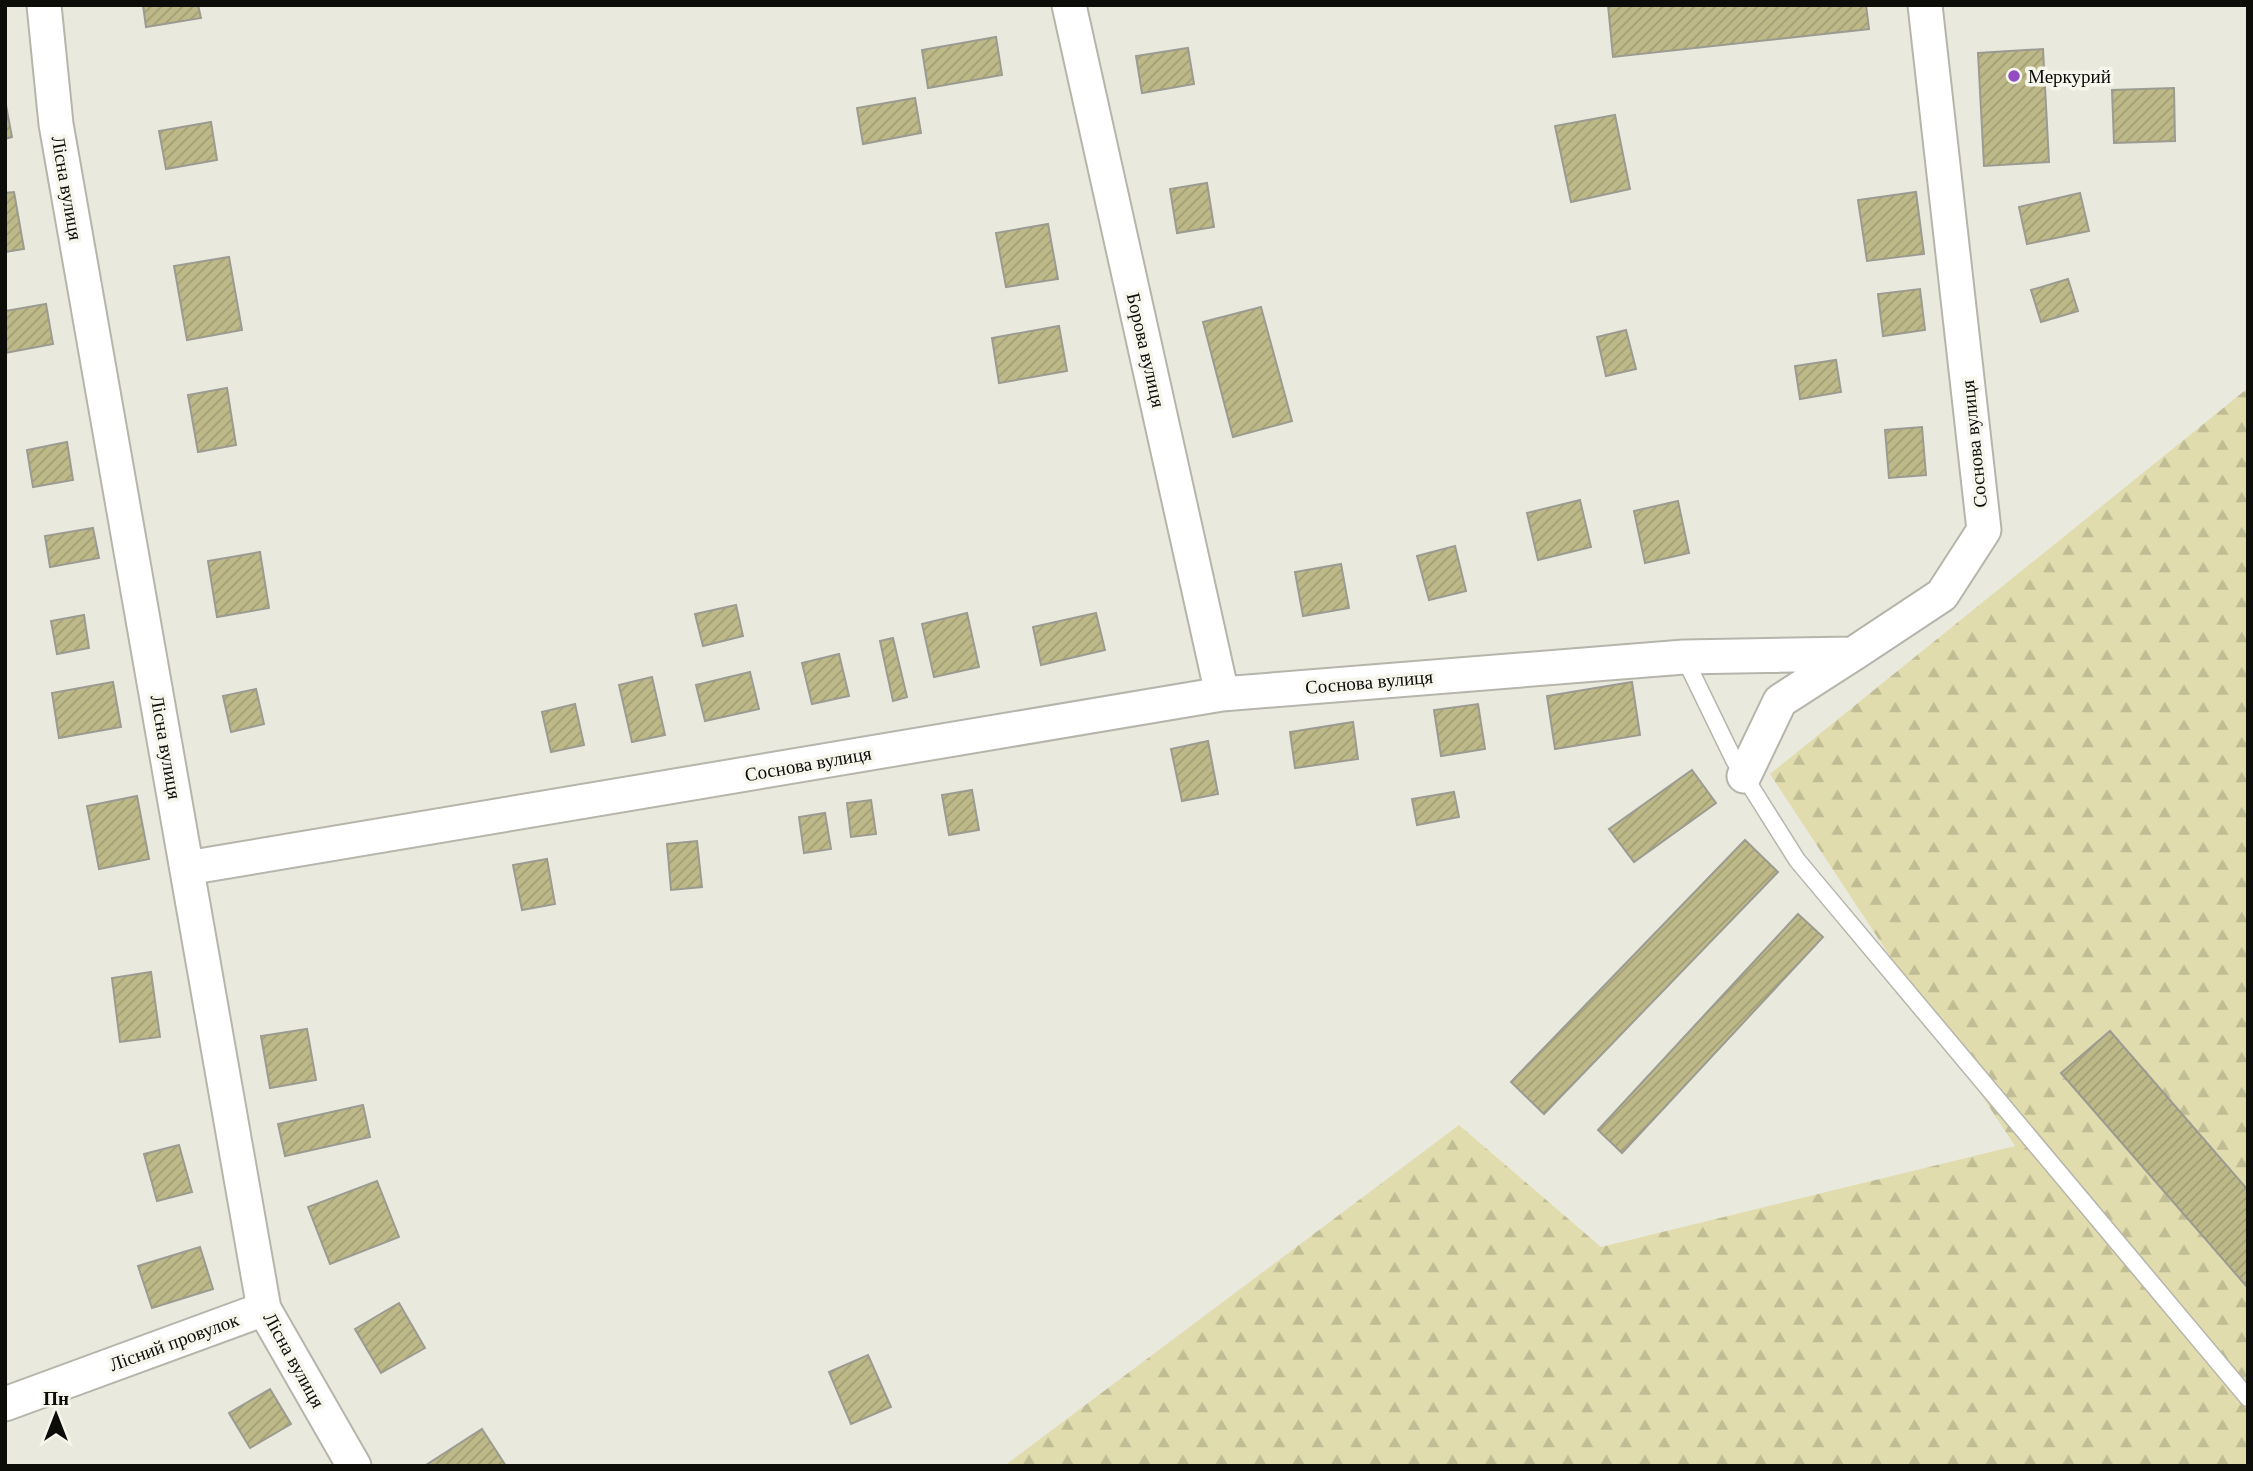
<svg xmlns="http://www.w3.org/2000/svg" width="2253" height="1471" font-family="Georgia,serif">
  <defs>
    <pattern id="forest-firs" width="22" height="20" patternUnits="userSpaceOnUse" patternTransform="scale(1.75)"><rect width="22" height="20" fill="#e1dcad"/><path d="M5 1l3.5 6h-7zM16 11l3.5 6h-7z" fill="#c0bc94"/></pattern>
    <pattern id="building-hatch" width="6" height="6" patternUnits="userSpaceOnUse" patternTransform="scale(1.75)"><rect width="6" height="6" fill="#beb989"/><path d="M-1 1l2-2M0 6l6-6M5 7l2-2" fill="none" stroke="#a29e75"/></pattern>
  </defs>
  <rect width="100%" height="100%" fill="#eae9de"/>
  <path fill="url(#forest-firs)" d="M2248,388V1466H1004L1459,1125L1601,1247L2015,1146L1770,774Z"/>
  <path fill="url(#building-hatch)" stroke="#9c9b91" stroke-width="2" d="M143,5H198L201,18L146,27Z
    M1608,5H1866L1869,29L1613,57Z
    M996,37L1002,75L928,88L922,50Z
    M1188,48L1194,84L1142,93L1136,56Z
    M2043,49L2049,162L1984,166L1978,53Z
    M2174,88L2175,141L2114,143L2112,90Z
    M915,98L921,133L863,144L857,108Z
    M5,100L12,137L5,139Z
    M1615,115L1630,189L1571,202L1555,126Z
    M211,122L217,160L166,169L159,131Z
    M1207,183L1214,227L1177,233L1170,189Z
    M14,192L24,249L5,252V193Z
    M1916,192L1924,254L1867,261L1858,200Z
    M2080,193L2089,231L2027,244L2019,207Z
    M1048,224L1058,279L1006,287L996,233Z
    M229,257L242,330L187,340L174,266Z
    M2068,279L2078,311L2041,322L2031,290Z
    M1920,289L1925,330L1883,336L1878,294Z
    M46,304L53,344L5,353V311Z
    M1261,307L1292,421L1233,437L1203,322Z
    M1059,326L1067,371L999,383L992,338Z
    M1626,330L1636,369L1606,376L1597,337Z
    M1836,360L1841,392L1800,399L1795,366Z
    M227,388L236,445L198,452L188,395Z
    M1922,427L1926,475L1889,478L1885,430Z
    M67,442L73,480L33,487L27,450Z
    M1580,500L1591,547L1538,560L1527,513Z
    M1678,501L1689,553L1645,563L1634,511Z
    M93,528L99,558L50,567L45,536Z
    M1455,546L1466,591L1429,600L1417,556Z
    M260,552L269,608L217,617L208,561Z
    M1341,564L1349,608L1303,616L1295,572Z
    M736,605L743,636L703,646L695,614Z
    M967,613L979,667L934,677L922,624Z
    M1096,613L1105,650L1041,665L1033,627Z
    M84,615L89,648L57,654L51,621Z
    M893,638L907,697L893,701L880,641Z
    M839,654L849,696L812,704L802,663Z
    M750,672L759,709L705,721L696,685Z
    M652,677L665,735L632,742L619,685Z
    M113,682L121,727L59,738L52,693Z
    M1632,682L1640,735L1555,749L1547,696Z
    M256,689L264,724L231,732L223,696Z
    M575,704L584,745L551,752L542,712Z
    M1478,704L1485,749L1441,756L1434,710Z
    M1353,722L1358,759L1295,768L1290,732Z
    M1208,741L1218,794L1182,801L1171,749Z
    M1692,770L1716,803L1634,862L1609,829Z
    M972,790L979,830L949,835L942,795Z
    M1454,792L1459,817L1417,825L1412,799Z
    M137,796L149,859L99,869L87,806Z
    M871,800L876,834L851,837L847,803Z
    M825,813L831,849L804,853L799,817Z
    M1745,840L1778,872L1544,1114L1511,1082Z
    M697,841L702,887L671,890L667,844Z
    M547,859L555,904L522,910L513,865Z
    M1798,914L1823,937L1622,1153L1598,1130Z
    M151,972L160,1037L120,1042L112,978Z
    M307,1029L316,1080L270,1088L261,1036Z
    M2110,1031L2248,1190V1288L2061,1073Z
    M363,1105L370,1137L285,1156L278,1124Z
    M179,1145L192,1192L157,1201L144,1154Z
    M377,1181L399,1237L330,1264L308,1207Z
    M200,1247L213,1289L152,1308L138,1266Z
    M399,1303L425,1348L381,1373L355,1329Z
    M868,1355L891,1407L851,1424L829,1372Z
    M270,1389L291,1424L250,1448L229,1413Z
    M482,1429L506,1466H426V1465Z"/>
  <g fill="none" stroke-linecap="round" stroke-linejoin="round">
    <g stroke="#b6b5ab" stroke-width="19">
      <path id="service" d="M1684,657L1734,760L1797,860L2248,1398"/>
    </g>
    <g stroke="#b6b5ab" stroke-width="37">
      <path id="minor" d="M44,5L56,124L264,1309L354,1466
        M1069,5L1222,694
        M1744,776L1780,701L1853,654
        M187,868L1222,694L1684,657L1853,654L1942,595L1984,530L1925,5
        M5,1404L264,1309"/>
    </g>
    <use href="#service" stroke="#fff" stroke-width="16"/>
    <use href="#minor" stroke="#fff" stroke-width="33"/>
  </g>
  <circle fill="#934dc1" stroke="#f7f6ec" stroke-width="2.5" cx="2014" cy="76" r="7"/>
  <g text-anchor="middle" dominant-baseline="central" stroke-width="7" stroke-linejoin="round" paint-order="stroke">
    <g font-size="19" fill="#0c0c09" stroke="#f7f6ec" text-anchor="start">
      <text x="2028" y="76">Меркурий</text>
    </g>
    <g font-size="19" fill="#0c0c09" stroke="#f7f6ec">
      <text transform="translate(67 188) rotate(80)">Лісна вулиця</text>
      <text transform="translate(1146 350) rotate(77)">Борова вулиця</text>
      <text transform="translate(1974 444) rotate(-96)">Соснова вулиця</text>
      <text transform="translate(1369 682) rotate(-5)">Соснова вулиця</text>
      <text transform="translate(166 747) rotate(80)">Лісна вулиця</text>
      <text transform="translate(808 764) rotate(-10)">Соснова вулиця</text>
      <text transform="translate(174 1342) rotate(-20)">Лісний провулок</text>
      <text transform="translate(294 1360) rotate(61)">Лісна вулиця</text>
    </g>
  </g>
  <rect width="2253" height="1471" fill="none" stroke="#0c0c09" stroke-width="14"/>
  <g transform="translate(56 1415)" stroke="#f7f6ec" stroke-width="5" paint-order="stroke">
  <path d="M0-5L12 26L0 18L-12 26Z" fill="#0c0c09"/>
  <text y="-10" font-size="19" font-weight="bold" text-anchor="middle" fill="#0c0c09">Пн</text>
  </g>
</svg>
